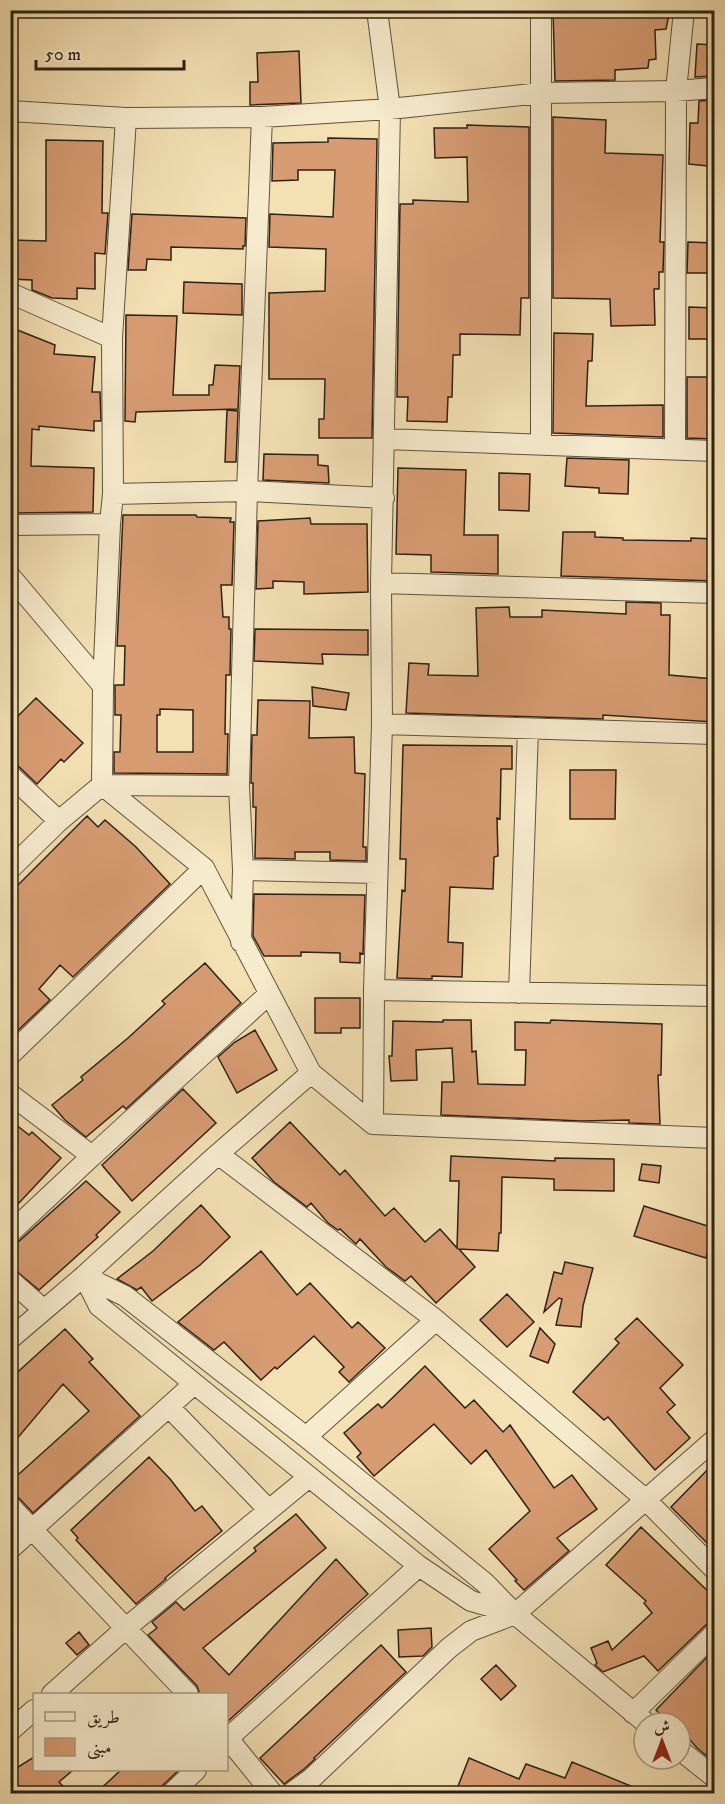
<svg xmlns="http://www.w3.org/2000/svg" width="725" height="1804" font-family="'IM FELL DW Pica',Amiri,serif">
  <rect width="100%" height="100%" fill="#f3e0b3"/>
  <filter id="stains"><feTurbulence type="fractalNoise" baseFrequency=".00333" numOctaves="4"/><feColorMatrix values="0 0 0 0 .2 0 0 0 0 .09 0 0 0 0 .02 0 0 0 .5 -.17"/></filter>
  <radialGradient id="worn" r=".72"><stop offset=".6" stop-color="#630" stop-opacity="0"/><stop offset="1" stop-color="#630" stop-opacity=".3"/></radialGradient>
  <path fill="#d89c73" stroke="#2e2117" stroke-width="1.5" fill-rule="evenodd" d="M553,10H670L666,29L655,30L656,59L649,60L648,68L615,70V80L555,81Z
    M697,44L714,45V76L695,77Z
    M299,51L301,103L250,105V82H258L257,53Z
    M714,100V142H709L708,166L689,164L690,123H698L699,101Z
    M553,117L606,120L605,153L663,155L660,242H664L663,272H659V289H654L655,325L611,326L610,299L553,298Z
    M467,125L529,127V298H521L520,335L460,334V355H453L452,397H448L447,422L407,421L408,397H397L400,204H413V200L468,202L467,157L435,158L434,128H467Z
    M328,138L377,139L372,438H319V419H324L325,379H269V293L325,291L326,249L269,247L270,214L333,217L335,170H298V180L272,181L273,143L328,142Z
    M46,140L103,141L102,213H108L105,254L95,253V289L77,288V299L52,298L32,290V280L10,279V240L46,241Z
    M132,214L246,218L245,246H243V249L171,247V260L147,259L146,270H128Z
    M688,242L714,243V273H687Z
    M184,282L242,284V315L183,313Z
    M689,307L714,308V339H689Z
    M126,315L177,316L173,395H209V385H213L215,365L240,366L238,409L136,412L135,422L125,421Z
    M10,327L55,345L54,354L95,357L92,392H100L101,421H94V431L39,426V430L32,429L31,466L94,468L93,512L10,513Z
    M554,333L593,334L592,361H588L586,406L663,405V437L553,433Z
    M687,377H714V439L687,438Z
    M227,410L238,411L236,462H225Z
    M264,454L318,455V465L328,466L329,483L263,480Z
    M567,458L629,460L628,494L599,493V488L565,486Z
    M398,468L466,470L464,535H498V574L431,572V555L396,554Z
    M499,473L530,474L529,511L499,510Z
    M123,515H196L197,517L231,518L230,522H234L232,585H221L223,617H229V629H231L230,675H226L225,734H228L227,774L114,773V752H120L121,715H115V685H124L125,646H117ZM160,709L193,710V752H157V715H160Z
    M310,518L311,524H367L368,592L304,594V582L273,581V588L256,589L258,521Z
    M563,532H595V537L623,538V540L691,541V538L714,539V581L561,576Z
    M626,602L661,603V615H670L669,675L714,679V722L603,715V719L406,713L409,663L429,664L428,675L478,676L476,608L509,607L510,617H542V610L626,614Z
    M255,629L368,630V655L322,654L323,664L254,661Z
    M312,687L349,693L346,710L313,706Z
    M36,698L83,743L64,762L61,759L37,784L18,766L10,763V724Z
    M258,700L310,701L309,738L354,737L355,773L365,774L363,847H366V861L330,860V852H295V859L255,858L256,807H253V783H251L252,735H257Z
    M403,745L512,746V769H501L500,819L497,818L498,856L494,857L493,889L450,887L448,942L463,943L462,977L432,976V979L397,978L402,890L405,891L406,859H400Z
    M570,770H616L615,819H570Z
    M87,816L98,827L105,820L136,847L170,884L73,977L60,965L39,989L50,1000L10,1038V893Z
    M254,894L365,895L363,954L360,953V963L340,962V953L301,952V956H264L253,936Z
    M205,963L241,1003L126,1109L123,1106L86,1137L65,1120L52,1105L83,1080L81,1077L128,1038L165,1004L162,1001Z
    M315,998H360V1028H341V1033H315Z
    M443,1020H471L472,1052L476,1051L478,1084L525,1085L526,1050H515V1022L550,1023L551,1020L662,1024L661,1075H658L660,1124L629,1123V1120L581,1121L441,1115L442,1082H454L452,1048L416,1050L417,1080L391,1081L389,1056H392L393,1021L443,1022Z
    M255,1030L277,1070L237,1093L218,1057L235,1042Z
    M183,1089L216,1123L132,1201L102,1165Z
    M10,1120L29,1135L32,1132L61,1158L19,1203L10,1195Z
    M290,1122L340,1175L345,1170L385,1216L394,1208L425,1242L440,1229L457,1248L459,1181H450L451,1156L555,1161V1158L614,1159V1191L554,1190V1179L502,1177L501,1233H499L498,1251L459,1249L475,1267L436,1303L411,1276L405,1281L386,1267L360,1239L356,1244L340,1229L338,1230L328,1223L311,1203L307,1207L274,1182L252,1158Z
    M642,1164L661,1166L659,1183L639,1180Z
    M86,1181L120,1212L96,1235L98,1237L39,1290L10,1266V1246L18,1242Z
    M201,1205L230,1237L200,1265L152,1301L141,1287L137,1290L117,1279L153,1251Z
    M644,1206L714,1228L706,1258L634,1236Z
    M261,1251L297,1295L310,1283L352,1328L358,1322L385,1348L349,1382L339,1372L344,1367L314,1336L277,1369L275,1367L261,1380L224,1342L214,1350L178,1322Z
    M565,1262L593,1268L583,1306L581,1327L556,1325L562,1299L559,1298L544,1312L554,1272L562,1274Z
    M507,1294L534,1322L507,1347L480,1320Z
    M637,1318L683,1365L660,1388L675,1405L667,1412L690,1438L655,1470L608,1417L604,1420L573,1392L619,1343L615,1339Z
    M540,1328L555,1344L548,1363L530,1356Z
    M65,1329L93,1359L89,1362L140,1416L33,1513L19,1498L10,1494V1482L89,1411L63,1384L10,1447V1379Z
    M425,1366L465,1408L474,1400L503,1432L510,1425L554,1488L572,1475L597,1509L557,1538L569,1551L524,1590L515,1581L517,1580L489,1549L530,1511L486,1450L471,1464L434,1424L374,1476L357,1457L361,1453L344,1433L378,1404L382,1408Z
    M149,1457L170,1479L195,1511L202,1506L222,1531L165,1578L166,1579L136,1604L76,1540L78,1538L71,1530Z
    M714,1463V1550L671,1507Z
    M296,1514L326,1548L203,1648L229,1675L336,1559L368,1594L226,1723V1695H200L197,1686L148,1635L157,1628L152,1622L176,1602L184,1610L256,1551L254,1548Z
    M641,1527L714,1597V1622L706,1625L658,1671L644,1656L603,1672L595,1665L597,1663L591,1648L608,1641L612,1650L652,1613L644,1603L646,1601L606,1565Z
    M431,1628L432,1647L423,1656L399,1657L398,1630Z
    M79,1632L89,1645L77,1655L66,1643Z
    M381,1645L406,1672L314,1758L315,1759L304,1769L284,1784L260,1758Z
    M714,1650V1762L697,1748L680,1728V1723H669L656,1710Z
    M496,1665L516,1686L501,1700L481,1679Z
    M34,1757V1770H73L59,1782L71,1794H14L10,1788V1772Z
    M469,1758L519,1779L526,1764L565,1778L572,1762L648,1793L455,1794Z
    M121,1770H179L163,1785L159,1794H95Z"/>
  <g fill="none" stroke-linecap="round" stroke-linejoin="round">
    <g stroke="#5f513e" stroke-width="22">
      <path id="minor" d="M541,10V444
        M10,111L126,118L262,117L390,109L541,93L676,91L714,88
        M10,293L112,338L113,494L110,524
        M112,338L126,118
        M385,439L714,451
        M675,449L676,91L684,10
        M113,494L247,491L384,498
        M10,525L110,524L103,686
        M10,576L103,686L102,785L59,821L10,775
        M381,583L714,593
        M382,724L714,734
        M239,786L247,491L262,117
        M10,869L59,821
        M243,870L377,873
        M241,942L243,870L239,786L102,785L204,868L311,1073
        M374,990L714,996
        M519,993L528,729
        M10,1055L204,868
        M10,1094L92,1156L10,1233
        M373,1124L374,990L382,724L381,583L390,109L377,10
        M218,1154L311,1073L373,1124L714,1138
        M92,1156L269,994
        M84,1276L125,1296L306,1437L485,1583L515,1614L646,1723
        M84,1276L99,1306L419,1566L471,1601L513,1613
        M10,1280L44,1310
        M10,1339L84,1276L218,1154L436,1320L645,1499L714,1569
        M169,1407L269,1510
        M306,1437L436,1320
        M10,1506L188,1694
        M10,1549L194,1384
        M52,1694L126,1628L309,1477
        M633,1713L714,1634
        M10,1731L34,1710
        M226,1736L273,1794
        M226,1740L419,1566
        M680,1750L714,1777
        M171,1794L196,1770
        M290,1794L312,1778L449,1648L471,1631L515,1614L714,1440"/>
    </g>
    <use href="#minor" stroke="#f7ebce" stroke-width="20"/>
  </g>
  <rect width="725" height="1804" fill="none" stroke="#f3e0b3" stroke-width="36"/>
  <rect x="12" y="12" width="701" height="1780" fill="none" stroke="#2e2117" stroke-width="3"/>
  <rect x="18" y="18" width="689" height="1768" fill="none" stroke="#2e2117" stroke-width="1.5"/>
  <rect x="33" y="1693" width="195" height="78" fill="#f7ebce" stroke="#a79a85" stroke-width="1.5"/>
  <rect x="45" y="1712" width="30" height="9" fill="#f7ebce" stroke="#a79a85" stroke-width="1.5"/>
  <text x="87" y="1723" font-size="18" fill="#2e2117">طريق</text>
  <rect x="45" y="1738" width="30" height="18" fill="#d89c73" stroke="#a79a85" stroke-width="1.5"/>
  <text x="87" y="1753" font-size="18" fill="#2e2117">مبنى</text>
  <g transform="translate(662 1741)"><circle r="28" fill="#f7ebce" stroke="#a79a85" stroke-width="1.5"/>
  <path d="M0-4.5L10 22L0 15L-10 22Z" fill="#8f2418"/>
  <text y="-9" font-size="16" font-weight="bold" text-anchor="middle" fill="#2e2117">ش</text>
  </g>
  <path d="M36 60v9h148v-9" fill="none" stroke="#2e2117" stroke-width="3"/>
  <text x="45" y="60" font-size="18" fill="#2e2117" stroke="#f7ebce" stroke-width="4.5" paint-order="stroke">50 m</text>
  <rect width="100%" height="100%" filter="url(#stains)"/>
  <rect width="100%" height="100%" fill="url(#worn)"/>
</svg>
